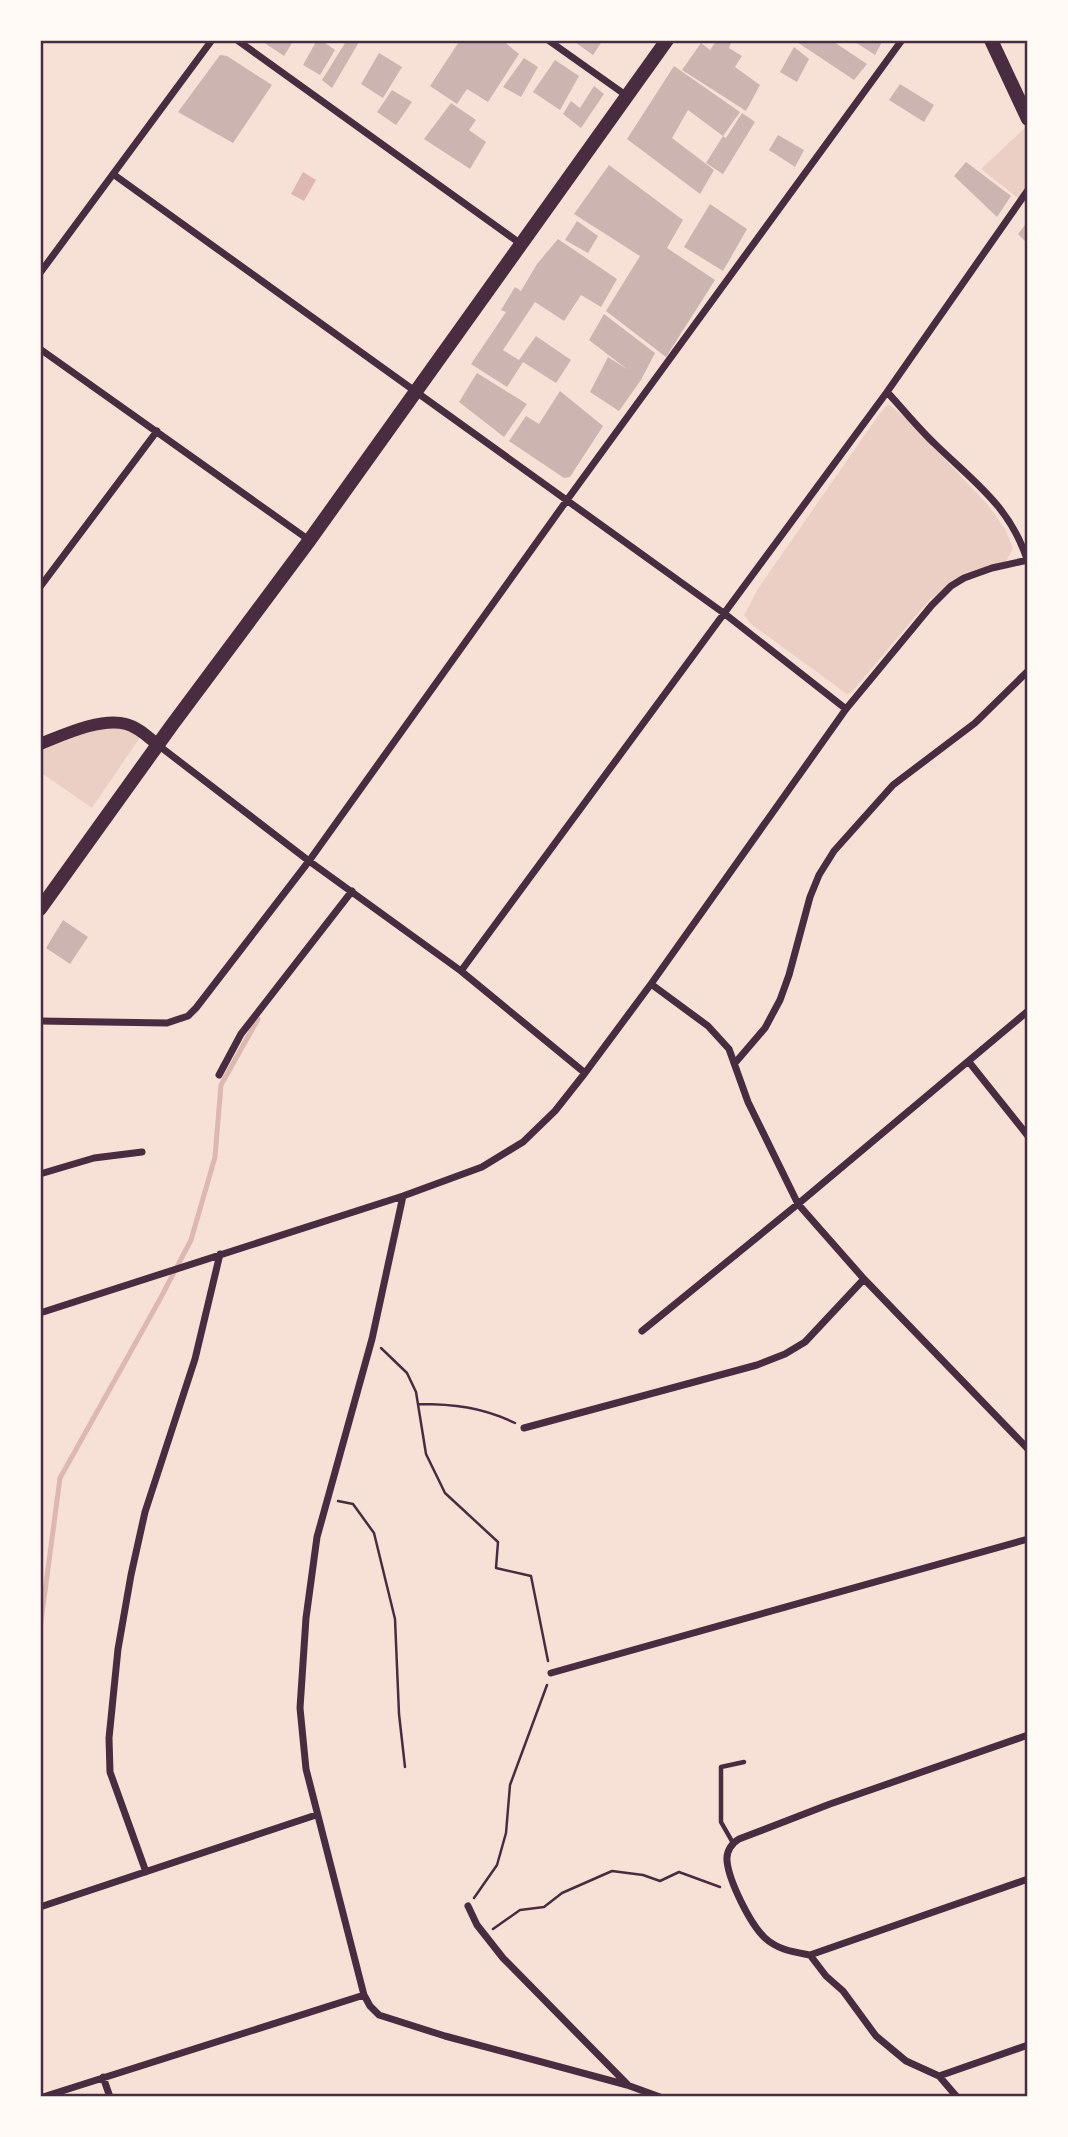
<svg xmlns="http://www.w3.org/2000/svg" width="1068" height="2137" font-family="'Varela Round',sans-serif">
  <rect width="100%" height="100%" fill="#f7e1d7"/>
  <path fill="#ebcfc5" d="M1028,125V204L1027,205L981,169Z
    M890,405L908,420L988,505L1005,529L1013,548L1007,560L1001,566L931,598L851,693L847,694L751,624L744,615L759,587L878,416L886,406Z
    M110,728H121L141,736L92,808L40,772V749L82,731Z"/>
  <path fill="#dcb8b0" d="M303,172L316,180L304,201L291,194Z"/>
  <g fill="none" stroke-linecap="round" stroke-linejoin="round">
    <path stroke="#dcb8b0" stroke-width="5" d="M40,1629L60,1478L159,1301L191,1240L215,1157L221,1085L258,1019"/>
  </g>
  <path fill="#ccb4b1" d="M260,40H294L284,56Z
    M317,40H321L335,50L320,75L303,65Z
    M347,40L359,42L332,88L322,80Z
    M460,40H502L519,54L488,102L467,89L457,104L430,86Z
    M572,40H603L593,55Z
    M717,40H732L729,48L742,56L735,67L760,85L746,111L682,70L701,43L710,50Z
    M794,40H831L867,64L854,80Z
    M852,40H883L875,55Z
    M794,47L809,59L797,82L780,72Z
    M379,53L402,67L383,98L361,84Z
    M220,55L227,56L272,85L233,143L178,112Z
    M524,58L538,67L521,97L503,87Z
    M555,60L579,76L560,110L533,92Z
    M674,66L740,112L723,136L688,110L672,138L714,170L700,194L627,139Z
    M900,84L934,105L924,122L889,100Z
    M594,86L604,94L581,128L563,114L571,101L580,108Z
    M392,90L412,102L396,125L377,112Z
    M451,103L476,120L469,130L486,142L470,169L424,139Z
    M742,113L755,122L723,174L706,163L723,136L726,138Z
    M778,135L804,150L795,167L769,150Z
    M966,162L1011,196L997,217L954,176Z
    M609,165L683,220L667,248L715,280L666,357L606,311L640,256L574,214Z
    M710,204L747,229L723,271L684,247Z
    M577,221L598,236L588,253L565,240Z
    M1028,221V244L1018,234Z
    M558,239L617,279L601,307L581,295L564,321L535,302L503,350L519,360L536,336L571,360L556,383L523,362L507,387L471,364L506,312L501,310L515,287L521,291L537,264Z
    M604,314L655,353L641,380L619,411L590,392L608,357L628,370L589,340Z
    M477,373L527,404L504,437L459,402Z
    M560,391L603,426L570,477L564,478L509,441L526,416L539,424Z
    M63,920L88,937L70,964L46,948Z"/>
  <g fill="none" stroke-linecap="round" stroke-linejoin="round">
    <path stroke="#4a2c40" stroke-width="2.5" d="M381,1348L407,1373L416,1392L426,1454L445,1493L498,1542L496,1568L531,1576L548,1661
      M418,1404C453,1404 482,1407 515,1423
      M338,1501L353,1504L374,1533L395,1619L399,1714L405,1767
      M474,1898L497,1865L506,1833L510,1785L547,1685
      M493,1929L520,1910L544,1907L562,1893L612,1871L643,1875L660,1881L679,1872L720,1887"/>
    <path stroke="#4a2c40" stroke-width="4.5" d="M733,1843L721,1822V1767L744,1762"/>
    <path stroke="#4a2c40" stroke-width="7" d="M237,40L521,244
      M548,40L627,96
      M113,174L725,614L846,709
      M40,273L212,40
      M40,349L309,540
      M887,392C903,409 918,428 935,444C975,483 1010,506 1028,562
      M40,587L157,431
      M158,745L309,861L461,971L585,1073
      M461,971L887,392L1028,190
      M651,984L708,1026L729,1049L748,1102L798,1204L864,1279L1028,1449
      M40,1021L167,1023L188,1016L196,1008L309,861L567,500L902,40
      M969,1062L1028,1136
      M735,1063L765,1028L780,1000L789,975L810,897L819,875L834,851L893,785L975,723L1028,671
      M219,1075L241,1034L352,891
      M40,1174L94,1158L142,1152
      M403,1196L372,1339L317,1537L306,1618L300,1708L306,1769L364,1995L370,2006L379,2015L445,2036L627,2085L660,2097
      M40,1313L403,1196L482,1167L523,1142L555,1111L585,1073L651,984L846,709L932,605L951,586L964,578L992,568L1028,560
      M642,1331L798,1204L1028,1011
      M524,1428L757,1365L785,1354L805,1342L864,1279
      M551,1673L1028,1539
      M146,1872L110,1772L109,1738L118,1649L131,1575L145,1512L195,1359L220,1254
      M468,1906L477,1925L503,1958L627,2084
      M40,1907L316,1815
      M810,1955L1028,1879
      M939,2076L1028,2045
      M103,2077L110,2097
      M43,2097L364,1995
      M957,2097L939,2076L906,2061L876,2036L843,1991L826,1976L810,1955C794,1952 778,1950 765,1938C750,1924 729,1881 727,1861C726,1851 732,1843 739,1839L830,1804L1028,1735"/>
    <path stroke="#4a2c40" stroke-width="12" d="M40,744C63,735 101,717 126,724C138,727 148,737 158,745"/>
    <path stroke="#4a2c40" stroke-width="14" d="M991,40L1028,119
      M40,909L172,725L309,541L667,40"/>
  </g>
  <rect width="1068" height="2137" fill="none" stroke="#fffaf5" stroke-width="84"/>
  <rect x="42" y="42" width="984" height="2053" fill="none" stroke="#4a2c40" stroke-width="2.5"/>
</svg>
